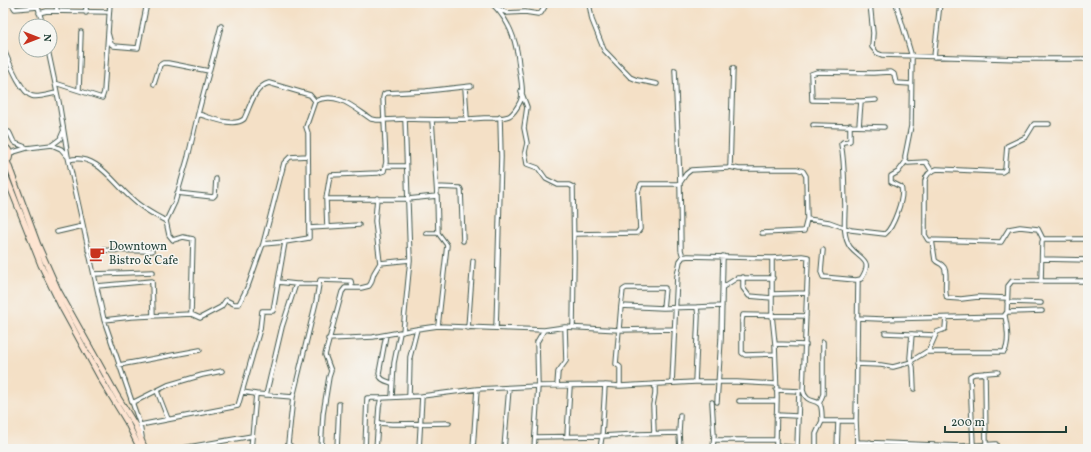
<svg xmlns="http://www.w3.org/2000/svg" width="1091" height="452" font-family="Vollkorn,serif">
  <rect width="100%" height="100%" fill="#f6f6f2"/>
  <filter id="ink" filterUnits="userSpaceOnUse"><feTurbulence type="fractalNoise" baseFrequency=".025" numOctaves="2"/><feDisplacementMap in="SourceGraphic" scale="8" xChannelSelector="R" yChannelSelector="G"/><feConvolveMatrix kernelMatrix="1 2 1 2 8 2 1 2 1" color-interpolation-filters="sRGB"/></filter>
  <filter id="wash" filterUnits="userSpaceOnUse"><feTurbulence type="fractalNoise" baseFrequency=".012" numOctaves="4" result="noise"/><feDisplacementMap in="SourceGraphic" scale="16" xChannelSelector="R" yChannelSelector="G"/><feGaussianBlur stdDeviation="0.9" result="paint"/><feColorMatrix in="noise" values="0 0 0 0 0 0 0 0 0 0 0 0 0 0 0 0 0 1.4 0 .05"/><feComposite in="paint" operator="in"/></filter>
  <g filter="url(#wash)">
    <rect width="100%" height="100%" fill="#f4e0c6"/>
  </g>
  <g filter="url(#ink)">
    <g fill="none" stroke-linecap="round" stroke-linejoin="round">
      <g stroke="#3f554a" stroke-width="5.5">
        <path id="street" d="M11,3L15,9L38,7
          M37,3L43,26
          M56,3L57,11
          M86,3V13
          M589,3L592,20L604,50L630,77L637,80L657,84
          M870,3L873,33L872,47L877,53L882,55L1021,59H1088
          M896,3L912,57L911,126L905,156V159L908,163L926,162L931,170
          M499,9L507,13L525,12L538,14L541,13L547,3
          M39,13L47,11L109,12
          M108,33L111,44L114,46L138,48L147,3
          M3,48C8,59 21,93 32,96C39,98 49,94 57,93
          M48,50L59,102L68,157L104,320L140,425L142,437
          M934,57L940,3
          M675,70L680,183L681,250L683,257
          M55,83L102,98L104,92L110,3
          M154,84L160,65L163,63H168L209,71
          M465,87L467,119
          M79,90L81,32
          M521,91L527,107L524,128L527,143L525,152L527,164L538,168L546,179L558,185H569L573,187L574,258L573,327
          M876,100L861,101L812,100L811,74L817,72L873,73L891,72L894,74L896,83L911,84
          M315,101C337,91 353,107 371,119L377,120H384L383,98L384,94L386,93L426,91L471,86
          M198,114L221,26
          M405,119C431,120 458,120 484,118C492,118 502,119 509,116C513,114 518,106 520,102C525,93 520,76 519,66C517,42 509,19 491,3
          M432,120L437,196
          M813,125L884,127
          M859,126L861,101
          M3,135L9,132C11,135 12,139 14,142C17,145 23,145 27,148
          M52,145L61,149L67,156
          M10,153L27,148L52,145L60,139L63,132
          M69,160C95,152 113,182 130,197C140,207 154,215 166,221L169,235L173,240L183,237L193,239L191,314
          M385,166H406
          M730,167L739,169H797L803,171L806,176L807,219L804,231L762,233
          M437,187L460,188L461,190L463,241
          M177,193L213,197L215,195L216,179
          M377,198L375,221L380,263L410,260L403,332
          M326,199L330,175L378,173L384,171L386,162L384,120L405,119L410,260
          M807,219L829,222L851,230L885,234C893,228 905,197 901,187L891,182V176L898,172L906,161
          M166,221L175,202L188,157L198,114C210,117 233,128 244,119C250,107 254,87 269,83L310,95L315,101L306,127L308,133L309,238L285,242
          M327,227L359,225
          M309,228L327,227L326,199H408L437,196L438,233H426
          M57,232L83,226
          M574,234L637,233L640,229L638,192L641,184H677L680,183L686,174L691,170L728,168L730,167L733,68
          M1043,239L1038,229L1020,227L1009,229L1001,242L928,240L925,235V181C926,174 930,171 937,169L1002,172L1005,170L1007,146L1026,137L1034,124H1049
          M932,240L935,260C937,263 941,263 943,266C949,271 943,290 947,298L961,299L978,297L1007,298
          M263,244L284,163L290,157L307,156
          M88,250L152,251
          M823,250L821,272L823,277L856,280L861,279C874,259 860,260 850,247C842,235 845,218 845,205C844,185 845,164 841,144L843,142L850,141V125
          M772,258L802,256L808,257V260L803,390C806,405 819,398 821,407C822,411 822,417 822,421H856L857,442L961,446L996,444
          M1042,259L1088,260
          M94,274L153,272
          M743,277V288L749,296L772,298
          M1041,281L1042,242L1043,239H1088
          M296,284H319L320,280L351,281L352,287
          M97,286L152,281L153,316
          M723,287L737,278H773
          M773,294L807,293
          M1007,302L1041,303
          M621,306L623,290L626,288H665L663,308
          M697,307L722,306
          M1007,312L1042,311
          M857,318L881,319L1004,316L1007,312L1008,286L1012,281H1088
          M104,320L131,317L191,314L200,318L221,307L226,300L234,304H239L248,286L263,244L285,242L278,282
          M438,326L447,245L438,233
          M468,328L473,261
          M496,328L501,157L500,117
          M417,329L438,326L544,330
          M885,333L935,335
          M912,334L910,358L913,367L914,389
          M386,335L379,373C380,380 386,381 392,383
          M328,339L373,337L417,329L410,357L409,397
          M775,344L806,345
          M927,352H1004C1010,345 1007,324 1005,316
          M774,354L745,355L742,353V321L743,315L806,316
          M856,364L881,365L893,367L908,363L929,350L937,332L945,329L946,318
          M119,365L200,350
          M985,373L986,445
          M672,383L677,276L680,261L683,257L688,256L772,258V315L775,344L777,397L776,440
          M605,385L538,386L537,342L544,330L565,327L619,330L674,329
          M557,386L558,372L566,361L565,327
          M620,386V367L616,364L621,306L663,308L697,307L698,316L695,382
          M776,390L800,391
          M157,391L168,419
          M242,392L260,329L262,311H273L278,282L296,284L282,327L266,395
          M422,396L477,389
          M293,397L316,302L319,284
          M392,397L394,363L400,333
          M739,401H777
          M712,402L714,435L713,449
          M717,402L721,339L723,256
          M132,403L168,385L202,375L222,371
          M819,404L823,394V342
          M776,415L797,416
          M856,421L858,280
          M378,423L392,424L449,423
          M140,425L238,406L242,392L256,394
          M654,433L653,405L655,394V384
          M679,433L680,415
          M567,436L570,386
          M535,437L602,436L600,449
          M714,440H776V446L797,447V449
          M973,445L970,376L974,374L998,372
          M797,447L799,391
          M177,449L252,436
          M251,449L256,394L293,397L288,444L291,446L290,449
          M321,449L323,414L329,377L331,371L325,355L342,292L345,288H361L369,286L371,283L374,273L380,263
          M337,449L339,404
          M365,449L367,398H383
          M376,449L379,407L381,398L422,396L419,449
          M473,449L477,389L538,386L534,449
          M504,449L509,388
          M680,449L679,433L638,434L602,436L605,385L620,386L695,382H737L776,384
          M816,449V434L822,421
          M837,449L838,422
          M855,449L857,442
          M870,449V442"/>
      </g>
      <g stroke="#3f554a" stroke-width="7">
        <path id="secondary" d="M3,146C9,148 11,153 9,159L3,163
          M7,161L38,245L58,290L116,394L135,425L145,449
          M3,169L41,265L60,304L102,381L127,422L140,449"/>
      </g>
      <use href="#street" stroke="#fff" stroke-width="3.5"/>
      <use href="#secondary" stroke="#fde4d1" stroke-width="5"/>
    </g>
  </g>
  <defs>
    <g id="cafe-bare" transform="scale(1.2)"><path d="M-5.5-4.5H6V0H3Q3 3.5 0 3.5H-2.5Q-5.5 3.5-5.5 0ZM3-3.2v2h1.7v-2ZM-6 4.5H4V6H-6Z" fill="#c8321e" stroke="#f6f6f2" stroke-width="2.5" paint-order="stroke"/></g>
  </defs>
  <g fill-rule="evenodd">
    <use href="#cafe-bare" x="97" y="254"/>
  </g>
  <g text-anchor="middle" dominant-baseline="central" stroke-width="3" stroke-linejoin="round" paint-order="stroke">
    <g font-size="12" fill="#1f3d34" stroke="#f6f6f2" text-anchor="start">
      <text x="109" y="247">Downtown<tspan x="109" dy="14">Bistro &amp; Cafe</tspan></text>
    </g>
  </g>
  <rect width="1091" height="452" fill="none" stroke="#f6f6f2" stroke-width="16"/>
  <g transform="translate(38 38) rotate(90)"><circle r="19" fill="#f6f6f2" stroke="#a0aca6"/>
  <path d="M0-3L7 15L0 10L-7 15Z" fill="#c8321e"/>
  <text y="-6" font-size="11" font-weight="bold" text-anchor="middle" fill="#1f3d34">N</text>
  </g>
  <path d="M945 426v6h121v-6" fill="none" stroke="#1f3d34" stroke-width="2"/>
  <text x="951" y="426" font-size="12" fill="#1f3d34" stroke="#f6f6f2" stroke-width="3" paint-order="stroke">200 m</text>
</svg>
